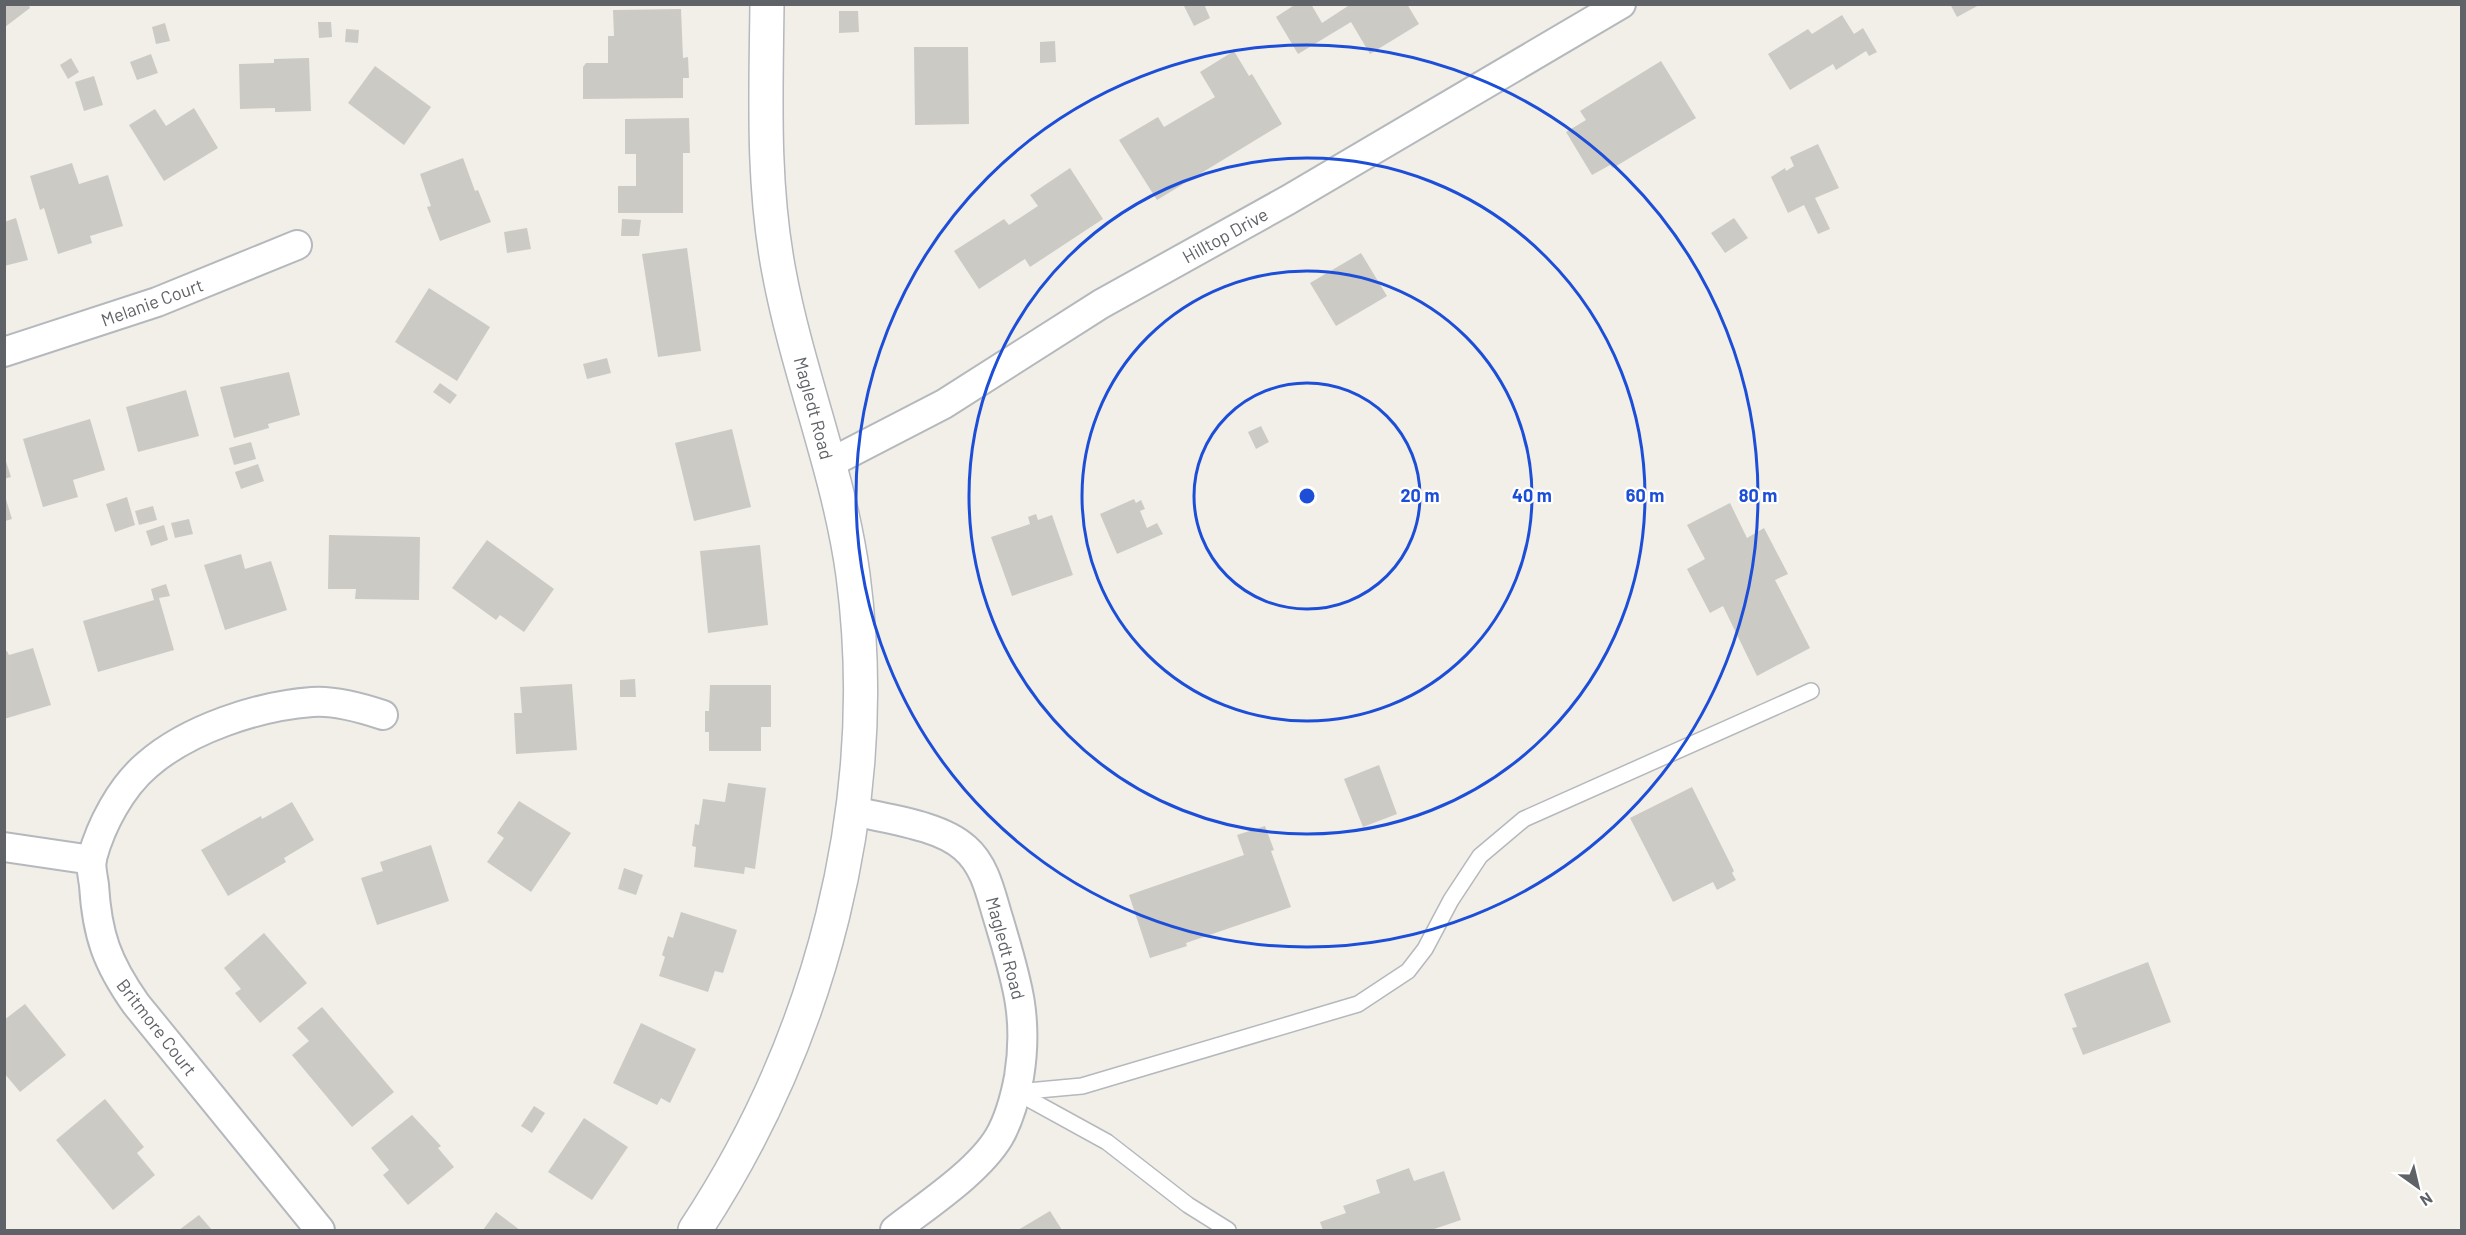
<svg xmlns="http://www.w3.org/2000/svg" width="2466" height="1235" font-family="Barlow,sans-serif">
  <rect width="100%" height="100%" fill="#f1efe8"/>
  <path fill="#cccac5" d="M5,4H28L30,8L5,27Z
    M1183,4H1204L1210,18L1194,26Z
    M1296,4H1311L1322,23L1351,4H1407L1419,24L1370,54L1351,22L1298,54L1276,17Z
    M1950,4H1981L1957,17Z
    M681,9L683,58L688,57L689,78H683V98L583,99V67L586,63H608V36H614L613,10Z
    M839,11H858L859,32L839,33Z
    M1842,15L1854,34L1863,28L1877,52L1869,56L1866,51L1836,70L1833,64L1790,90L1768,54L1808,29L1812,34Z
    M318,22H331L332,37L319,38Z
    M165,23L170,41L156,44L152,27Z
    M346,29L359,30L358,43L345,42Z
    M1055,41L1056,62L1040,63V42Z
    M914,47H968L969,124L915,125Z
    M1234,51L1249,76L1252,74L1282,124L1157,200L1119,140L1158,117L1164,127L1215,97L1200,72Z
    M151,54L158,73L137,80L130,62Z
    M71,58L79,72L68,79L60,65Z
    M309,58L311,111L275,112V108L240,109L239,64L274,63V59Z
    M1661,61L1696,118L1613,168L1610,165L1592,175L1566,132L1586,120L1580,111Z
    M375,66L431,107L404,145L348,103Z
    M94,76L103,105L84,111L75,82Z
    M194,108L218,148L164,181L129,125L155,109L166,126Z
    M689,118L690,153H683V213H618V186H636V154H625V119Z
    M1818,144L1839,188L1815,198L1830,229L1818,234L1804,205L1788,213L1771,177L1785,168L1786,171L1794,166L1790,157Z
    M463,158L475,191L478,190L491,222L440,241L427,207L431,206L420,174Z
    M72,163L79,184L108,175L123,226L90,236L92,243L58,254L44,208L40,210L30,176Z
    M1070,168L1103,219L1030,267L1025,259L979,289L954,251L1004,219L1009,225L1038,206L1030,195Z
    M16,218L28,260L4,266V222Z
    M1734,218L1748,238L1725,253L1711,233Z
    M622,219L641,220L639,236H621Z
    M527,228L531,249L507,253L504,232Z
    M687,248L701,351L658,357L642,254Z
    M1361,253L1387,296L1336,326L1310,283Z
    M429,288L490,327L457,381L395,342Z
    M607,358L611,373L587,379L583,364Z
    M289,372L300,415L268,424L269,428L234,438L220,387Z
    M440,383L457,395L450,404L433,392Z
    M186,390L199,436L138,452L126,407Z
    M90,419L105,470L73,480L78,497L43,507L23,439Z
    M1261,426L1269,442L1256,449L1248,432Z
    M732,429L751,507L694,521L675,443Z
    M251,442L256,459L234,465L229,448Z
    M4,455L11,477L4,479Z
    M258,464L264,481L241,489L235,472Z
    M5,496L12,519L5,521Z
    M127,497L135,525L115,532L106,504Z
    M1134,499L1136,503L1141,500L1145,509L1140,511L1147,528L1157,523L1163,534L1117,554L1100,514Z
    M1730,503L1747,538L1764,528L1788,574L1775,580L1810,648L1757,676L1723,606L1710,613L1687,569L1705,559L1687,525Z
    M153,506L157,520L139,525L135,511Z
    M1036,514L1038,520L1052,515L1073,575L1012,596L991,537L1030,524L1028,517Z
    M189,519L193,534L175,538L171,523Z
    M164,525L168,540L151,546L146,531Z
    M329,535L420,537L419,600L355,599L356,589H328Z
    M487,540L554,589L524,632L500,615L496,620L452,588Z
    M760,545L768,625L708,633L700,551Z
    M241,554L245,569L271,561L287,610L225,630L204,565Z
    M166,584L170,596L159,598L174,650L98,672L83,621L154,600L151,589Z
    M33,648L51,705L4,719V652L7,651L9,655Z
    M635,679L636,697H620V680Z
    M572,684L577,750L516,754L514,713H522L520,687Z
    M710,685H771V727H761V751H709V732H705V711H709Z
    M1379,765L1397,814L1363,827L1344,779Z
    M728,783L766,788L755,869L745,867L744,874L694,867L696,847L692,846L695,824L699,825L703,799L725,802Z
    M1692,787L1734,871L1732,873L1736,880L1717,890L1713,882L1673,902L1630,818Z
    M519,801L571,833L531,892L487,862L504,838L497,833Z
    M292,802L314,840L284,858L286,862L228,896L201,850L261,816L262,819Z
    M1265,826L1274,850L1271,851L1291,907L1186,943L1187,946L1150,958L1129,895L1244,855L1237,835Z
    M431,845L449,901L377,925L361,878L383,871L380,862Z
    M624,868L643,875L636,895L618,889Z
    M681,912L737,930L723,973L715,971L708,992L659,976L665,957L662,955L668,936L673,938Z
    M264,933L307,983L260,1023L235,993L241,989L224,968Z
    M2148,962L2171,1022L2083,1055L2072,1028L2077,1027L2064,994Z
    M25,1004L66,1055L20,1092L4,1073V1020Z
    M322,1007L394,1092L352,1127L292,1055L309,1041L297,1028Z
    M641,1023L696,1049L670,1103L661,1098L657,1105L613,1083Z
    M105,1099L144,1147L137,1153L155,1175L113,1210L56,1140Z
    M534,1106L545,1113L532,1133L521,1126Z
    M412,1115L441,1146L438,1148L454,1167L408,1205L383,1175L389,1170L371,1148Z
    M584,1118L628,1147L592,1200L548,1172Z
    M1409,1168L1414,1181L1444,1171L1461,1220L1431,1230H1323L1320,1222L1346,1213L1343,1206L1380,1193L1376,1180Z
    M1050,1211L1062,1230H1018Z
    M496,1212L520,1230H483Z
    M199,1215L212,1230H179Z"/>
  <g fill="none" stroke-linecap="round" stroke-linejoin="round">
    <g stroke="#b5b8bc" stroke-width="18">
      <path id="service" d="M1016,1092L1082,1086L1358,1004L1408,971L1425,949L1451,900L1480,856L1524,819L1811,691
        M1016,1092L1107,1142L1188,1205L1228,1230"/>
    </g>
    <g stroke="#b5b8bc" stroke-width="32">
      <path id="minor" d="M4,352L157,302L297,245
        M828,464L944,404L1101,304L1288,200L1621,4
        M854,811C886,819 940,825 965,848C986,866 991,896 999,921C1016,979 1029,1016 1019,1077C1015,1098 1010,1118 999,1137C978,1172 927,1205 895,1230
        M4,847L92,860
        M320,1230L136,1004C107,963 97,935 94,885C93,877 90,866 92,858C101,825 121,787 147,765C188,729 258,706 312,702C335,700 362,708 383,715"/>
    </g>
    <g stroke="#b5b8bc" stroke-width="36">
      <path id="tertiary" d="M695,1230C821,1039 883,803 853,575C839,472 798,374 779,272C762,183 766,94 767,4"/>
    </g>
    <use href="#service" stroke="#fff" stroke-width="15"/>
    <use href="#minor" stroke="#fff" stroke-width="28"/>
    <use href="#tertiary" stroke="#fff" stroke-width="33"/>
  </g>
  <g fill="none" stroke="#1d4ed8" stroke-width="3">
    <circle cx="1307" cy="496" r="113"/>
    <circle cx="1307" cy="496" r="225"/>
    <circle cx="1307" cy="496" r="338"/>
    <circle cx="1307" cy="496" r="451"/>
  </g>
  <g text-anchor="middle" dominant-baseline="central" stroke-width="4.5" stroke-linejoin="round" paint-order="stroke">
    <g font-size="18" fill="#5f6368" stroke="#fff">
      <text transform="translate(1225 235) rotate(-29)">Hilltop Drive</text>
      <text transform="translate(152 302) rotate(-20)">Melanie Court</text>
      <text transform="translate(814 408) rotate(75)">Magledt Road</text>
      <text transform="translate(1006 948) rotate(75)">Magledt Road</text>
      <text transform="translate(157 1027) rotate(52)">Britmore Court</text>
    </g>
  </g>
  <circle cx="1307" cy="496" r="9" fill="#1d4ed8" stroke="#fff" stroke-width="3"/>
  <g font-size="18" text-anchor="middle" font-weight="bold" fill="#1d4ed8" stroke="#fff" stroke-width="4.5" stroke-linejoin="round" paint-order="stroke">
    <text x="1420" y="502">20 m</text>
    <text x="1532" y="502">40 m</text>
    <text x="1645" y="502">60 m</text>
    <text x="1758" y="502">80 m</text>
  </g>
  <rect width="2466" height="1235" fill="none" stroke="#5f6368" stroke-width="12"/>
  <g transform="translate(2418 1187) rotate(146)" stroke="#ffffff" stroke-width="4.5" paint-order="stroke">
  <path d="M0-4.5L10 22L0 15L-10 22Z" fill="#5f6368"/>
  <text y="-9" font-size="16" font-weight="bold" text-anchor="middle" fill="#5f6368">N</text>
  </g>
</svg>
